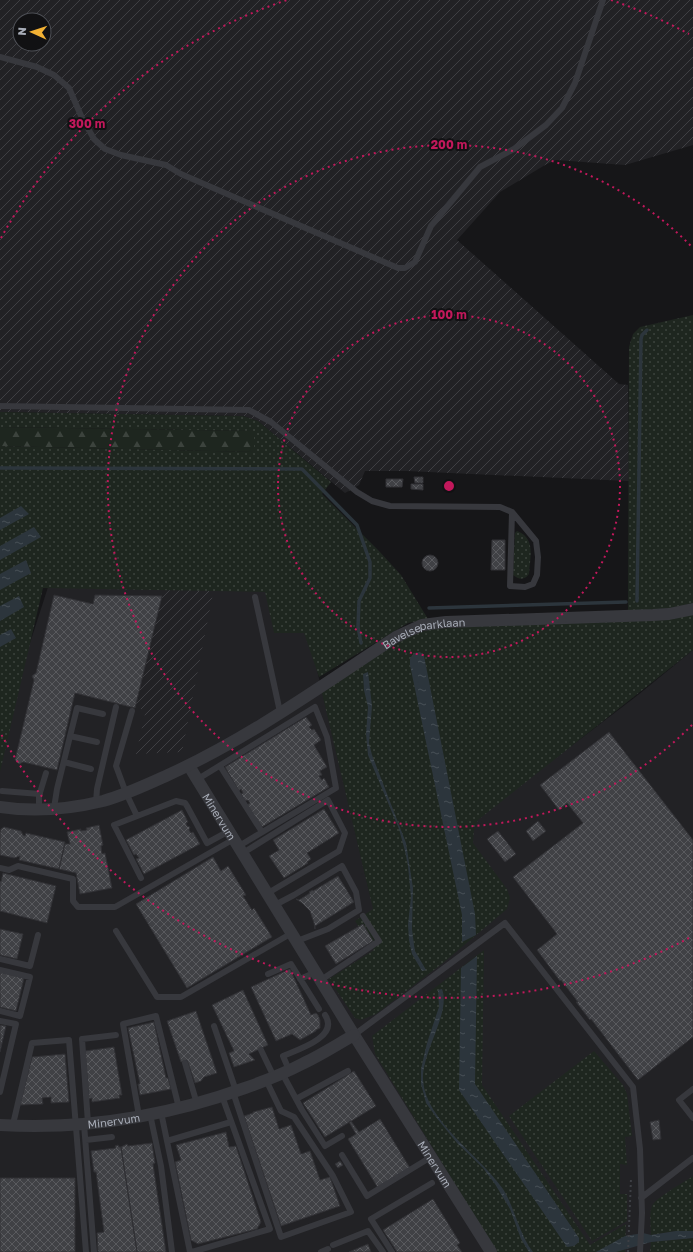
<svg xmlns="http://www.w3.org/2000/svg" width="693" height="1252" font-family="'Golos Text',sans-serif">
  <defs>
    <pattern id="industrial-furrows" width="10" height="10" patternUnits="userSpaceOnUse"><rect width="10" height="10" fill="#222225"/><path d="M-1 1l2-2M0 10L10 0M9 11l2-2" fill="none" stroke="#3f3f43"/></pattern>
    <pattern id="green-dots" width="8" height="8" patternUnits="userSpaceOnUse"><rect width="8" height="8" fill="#1e261f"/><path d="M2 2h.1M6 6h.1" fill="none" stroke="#3c433d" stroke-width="1.8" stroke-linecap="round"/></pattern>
    <pattern id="forest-firs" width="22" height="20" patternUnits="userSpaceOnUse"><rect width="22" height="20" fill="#1e261f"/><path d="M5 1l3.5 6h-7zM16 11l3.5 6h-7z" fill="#3c433d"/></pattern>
    <pattern id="water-ripples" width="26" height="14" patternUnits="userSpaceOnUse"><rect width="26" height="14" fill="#2c353c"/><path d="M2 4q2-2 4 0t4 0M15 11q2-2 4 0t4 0" fill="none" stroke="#485056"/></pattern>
    <pattern id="building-cross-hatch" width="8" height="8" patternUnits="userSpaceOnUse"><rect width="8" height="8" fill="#404145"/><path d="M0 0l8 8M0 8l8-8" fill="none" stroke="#595a5e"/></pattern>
  </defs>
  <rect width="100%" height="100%" fill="#161618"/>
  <path fill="#222225" d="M49,584L297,585L371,899L638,695L693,650V1252H0V736Z"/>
  <path fill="url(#industrial-furrows)" fill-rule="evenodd" d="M0,0H693V145L625,165L556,160L545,165L500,192L457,240L619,384L628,385L629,481L407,471H365L359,485L345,493L258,421L243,416L0,412ZM20,20H44V44H20Z
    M163,587L214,588L182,752L136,754L146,710L135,708Z"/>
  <path fill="url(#green-dots)" d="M693,315V603L674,608L628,611L629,347L633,334L640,327Z
    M0,412L243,416L258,421L331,482L322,494L379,551L401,575L428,619L408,623L319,677L304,633H274L265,592L43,588L0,772V446L254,452V431L0,427Z
    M517,531C536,538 530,557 529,574C525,580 519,580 513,575L515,533Z
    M693,614V650L478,820L474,829L473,843L507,889L510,898L507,909L443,963L376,1014L361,1020L355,1018L329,979L374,950L355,921L373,909L321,689L405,639L421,632L432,629Z
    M484,950L482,1085L590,1245L626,1224L625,1252H497L375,1054L372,1036Z
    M594,1051L623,1085L627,1094L632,1136L625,1137L627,1165L620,1164V1194H627V1221L592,1241L509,1116Z
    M693,1176V1231H676L651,1235C651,1226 649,1214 652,1206C655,1198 685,1182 693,1176Z
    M693,1238V1252H650L651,1242Z"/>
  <path fill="url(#forest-firs)" d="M0,427L254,431V452L0,446Z"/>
  <path fill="url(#water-ripples)" d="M21,506L29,514L0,530V518Z
    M34,527L41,537L0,560V546Z
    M26,560L31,573L0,590V574Z
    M19,596L24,607L0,621V606Z
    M11,629L16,638L0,647V635Z
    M420,652L424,656L475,914L476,935L462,942V915L410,665V658L415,653Z
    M368,672L372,706L369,743L372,755L406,843L413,888L412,929L414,945L415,951L426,970L422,971L412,954L409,940L408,925L411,897L408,866L405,851L399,829L368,755L366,734L368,707L364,690L363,674Z
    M477,956L475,1084L579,1238V1242L574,1246L567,1247L459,1090L461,968Z
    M442,989C451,1013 422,1051 423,1080C425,1120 481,1157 503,1189C515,1208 519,1234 533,1252H529L521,1239L510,1209L495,1184L483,1168L457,1143L436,1117L426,1103L421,1084V1069L427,1043L439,1007L438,990Z
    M676,1231H693V1238L651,1242L616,1252H596L625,1236L643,1233L651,1235Z"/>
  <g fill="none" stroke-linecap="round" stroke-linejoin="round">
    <path stroke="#2c353c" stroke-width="3.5" d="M0,468L302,469L357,525L370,562V578L359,601L358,627L361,643
      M637,601L641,339L642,335L647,330
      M429,608L626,602"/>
  </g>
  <path fill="url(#building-cross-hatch)" stroke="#303034" d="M414,477H423V483H415Z
    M386,479H403L402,487H386Z
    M411,484H423V490L411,489Z
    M492,540H505V570H491Z
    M422 563a8 8 0 1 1 16 0a8 8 0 1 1-16 0Z
    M54,595L93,604L95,595L162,596L135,708L75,693L57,770L23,762L19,764L15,760L34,680L32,676L36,673Z
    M306,717L312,725L309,727L312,730L314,729L321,740L314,745L327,767L320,771L322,775L319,776L322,780L324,778L329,787L262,827L247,805L250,803L248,800L245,801L241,794L243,793L241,789L239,791L225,767Z
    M609,732L693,840V1037L638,1080L591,1019L590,1020L576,1002H578L561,980L560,981L537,950L557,934L513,877L583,823L567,803L559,810L540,785Z
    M324,809L339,833L307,853L311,859L307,862L308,863L284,878L269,856L279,850L273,840Z
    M182,810L188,822L186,823L187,826L190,827L189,830L191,833L193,832L200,844L144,874L136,859L139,858L136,854L134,855L126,840Z
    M538,821L546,831L533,841L526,831Z
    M99,825L103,845L101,846L102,854L105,853L112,888L80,894L76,873L59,869L65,844H70L67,832L81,829L80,831L87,830L86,828Z
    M4,827L21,831L23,835L25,836L26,833L65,842L59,869L19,860L20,856L14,858L0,855V833L1,829Z
    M498,831L516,854L505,862L487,839Z
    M213,857L221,871L228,866L246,895L243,896L252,910L254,908L272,937L187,988L136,904Z
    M3,873L56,886L47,923L0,911V881L1,882Z
    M338,876L354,902L315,926V929L314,923L310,911L302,903L296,899L299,900L310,893L309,892L313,890V891Z
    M363,924L373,941L336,964L325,946Z
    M0,929L23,934L17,959L0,955Z
    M290,969L311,1015L316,1013L318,1015L320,1020V1028L316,1030V1031L300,1040L292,1034L276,1041L251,987Z
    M0,972L24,978L16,1011L0,1007Z
    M243,990L268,1045L249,1054L255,1060L234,1067L229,1053L234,1051L212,1005Z
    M196,1011L217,1073L204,1077L201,1081L195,1083L187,1060L181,1062L167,1021Z
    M154,1022L166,1078H168L171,1089L140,1095L138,1084H140L128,1028Z
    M0,1025L6,1026L0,1052Z
    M114,1047L122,1095H119L120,1098L92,1102V1098L89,1099L85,1051Z
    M65,1054L69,1102L51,1103V1097L42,1098L43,1104L20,1105L32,1057Z
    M354,1071L376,1106L325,1137L303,1103Z
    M272,1107L279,1129L291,1125L301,1154L310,1151L320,1180L330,1177L340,1206L281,1226L244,1116L253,1113V1112Z
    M380,1119L410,1168L378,1188L348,1139L356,1134L349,1122L351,1121L359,1132Z
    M659,1120L661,1139L653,1140L650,1122Z
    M226,1132L229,1147L236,1146L261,1222L257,1229L198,1244L191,1240L175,1162L181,1160L176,1145Z
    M152,1143L155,1163L153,1164L166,1252H137L121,1147L127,1144L128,1146Z
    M118,1145L119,1147H121L137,1252H98L97,1233L104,1232L96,1172H94L91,1151L116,1148L115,1146Z
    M340,1161L343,1165L338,1168L335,1164Z
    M0,1178H75V1252H0Z
    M433,1199L460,1243L457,1245L462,1252H397L383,1230Z
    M368,1244L371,1252H349Z"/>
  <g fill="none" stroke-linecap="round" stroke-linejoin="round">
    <path stroke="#3d3f44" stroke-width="2" stroke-dasharray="2 3" stroke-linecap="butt" d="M628,1252L631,1179"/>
    <path stroke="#37383d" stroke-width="6" d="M0,57L37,67L54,75L69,88L82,118L94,139L105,149L121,155L166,165L181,174L398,268H405L415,262L431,226L480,167L514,149L546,125L562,108L575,83L603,0
      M0,406L249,410L271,422L357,492L372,501L390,506L500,507L512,512L536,541L538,557L537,575L533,584L525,587L510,586L512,512
      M255,597L280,712
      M132,711L116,766L126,793L137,816
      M70,736L97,742
      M64,762L91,769
      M220,766L262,832
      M198,779L315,707L327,737L336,788L239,846
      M2,791L40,794
      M96,802L97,789L116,707
      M54,808L57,789L77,708L103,714
      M39,809V796L46,773
      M243,853L328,800L345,833L339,851L268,893
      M0,868L9,870L18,866L73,879V901L78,907H115L234,839
      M141,878L114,825L176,801L185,803L187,806L207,843L229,831
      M275,905L294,895L342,866L356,892L359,910L328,929L297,941
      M116,931L157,997H181L292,933
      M0,959L30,966L38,935
      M0,970L30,977L20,1016L0,1011
      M268,974L291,964L319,1009
      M300,979L316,972
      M321,980L379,941L363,916
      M0,1021L16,1024L0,1092
      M214,1026L236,1091
      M354,1035L505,923L633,1087L640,1149L642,1213L640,1252
      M261,1050L274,1077
      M185,1063L197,1104
      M289,1070L283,1056C297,1050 340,1037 325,1015
      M282,1073L302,1110L325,1146L342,1136
      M693,1089L679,1100L693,1118
      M233,1092L281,1237L351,1212L333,1176L294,1117L281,1111L266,1080
      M296,1099L348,1071
      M161,1112L190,1252
      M150,1114L161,1166L172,1252
      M139,1116L123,1024L156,1016L179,1108
      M88,1123L82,1039L116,1035
      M84,1124L94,1252
      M14,1126V1120L32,1043L69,1040L86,1252
      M86,1140L112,1137
      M167,1141L231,1122
      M342,1155L367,1196L431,1157
      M641,1198L693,1158
      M333,1245L368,1231L383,1252
      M192,1252L270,1229L222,1096
      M321,1252L328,1249
      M392,1252L371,1219L432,1183"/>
    <g stroke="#37383d" stroke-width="12">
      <path id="s1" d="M189,766L354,1035L491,1252"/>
      <path id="s2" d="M0,807C33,812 70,809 103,801C125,795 146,785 168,775C249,738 321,686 396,637L422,625L446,622L653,615L669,614L693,609"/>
      <path id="s3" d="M0,1125C83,1130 167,1116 245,1088C265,1081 285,1073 304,1063C321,1055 338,1044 354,1035"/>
    </g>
  </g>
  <g fill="none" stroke="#c2185b" stroke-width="2" stroke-dasharray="2 4">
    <circle cx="449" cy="486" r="171"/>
    <path d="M692 725A341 341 0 1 1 692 247"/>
    <path d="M689 938A512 512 0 0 1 1 734M1 238A512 512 0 0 1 287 0M611 0A512 512 0 0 1 689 34"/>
  </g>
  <g text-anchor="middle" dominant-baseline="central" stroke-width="4" stroke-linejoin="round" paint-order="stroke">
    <g font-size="11" fill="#a8adb8" stroke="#111113">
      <text stroke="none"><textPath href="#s2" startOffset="469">Bavelseparklaan</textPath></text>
      <text stroke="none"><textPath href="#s1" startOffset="59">Minervum</textPath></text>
      <text stroke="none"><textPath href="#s3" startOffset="114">Minervum</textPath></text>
      <text stroke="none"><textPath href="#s1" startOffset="468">Minervum</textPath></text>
    </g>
  </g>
  <circle cx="449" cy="486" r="6" fill="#c2185b" stroke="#111113" stroke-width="2"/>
  <g font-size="12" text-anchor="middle" font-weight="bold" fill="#c2185b" stroke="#111113" stroke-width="4" stroke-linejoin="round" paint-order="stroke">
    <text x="87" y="128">300 m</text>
    <text x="449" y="149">200 m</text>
    <text x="449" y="319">100 m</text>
  </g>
  <g transform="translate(32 32) rotate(273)"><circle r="19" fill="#111113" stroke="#4d4f55"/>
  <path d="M0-3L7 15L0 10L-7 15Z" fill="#f2b134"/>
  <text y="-6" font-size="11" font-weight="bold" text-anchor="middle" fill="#a8adb8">N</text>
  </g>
</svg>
